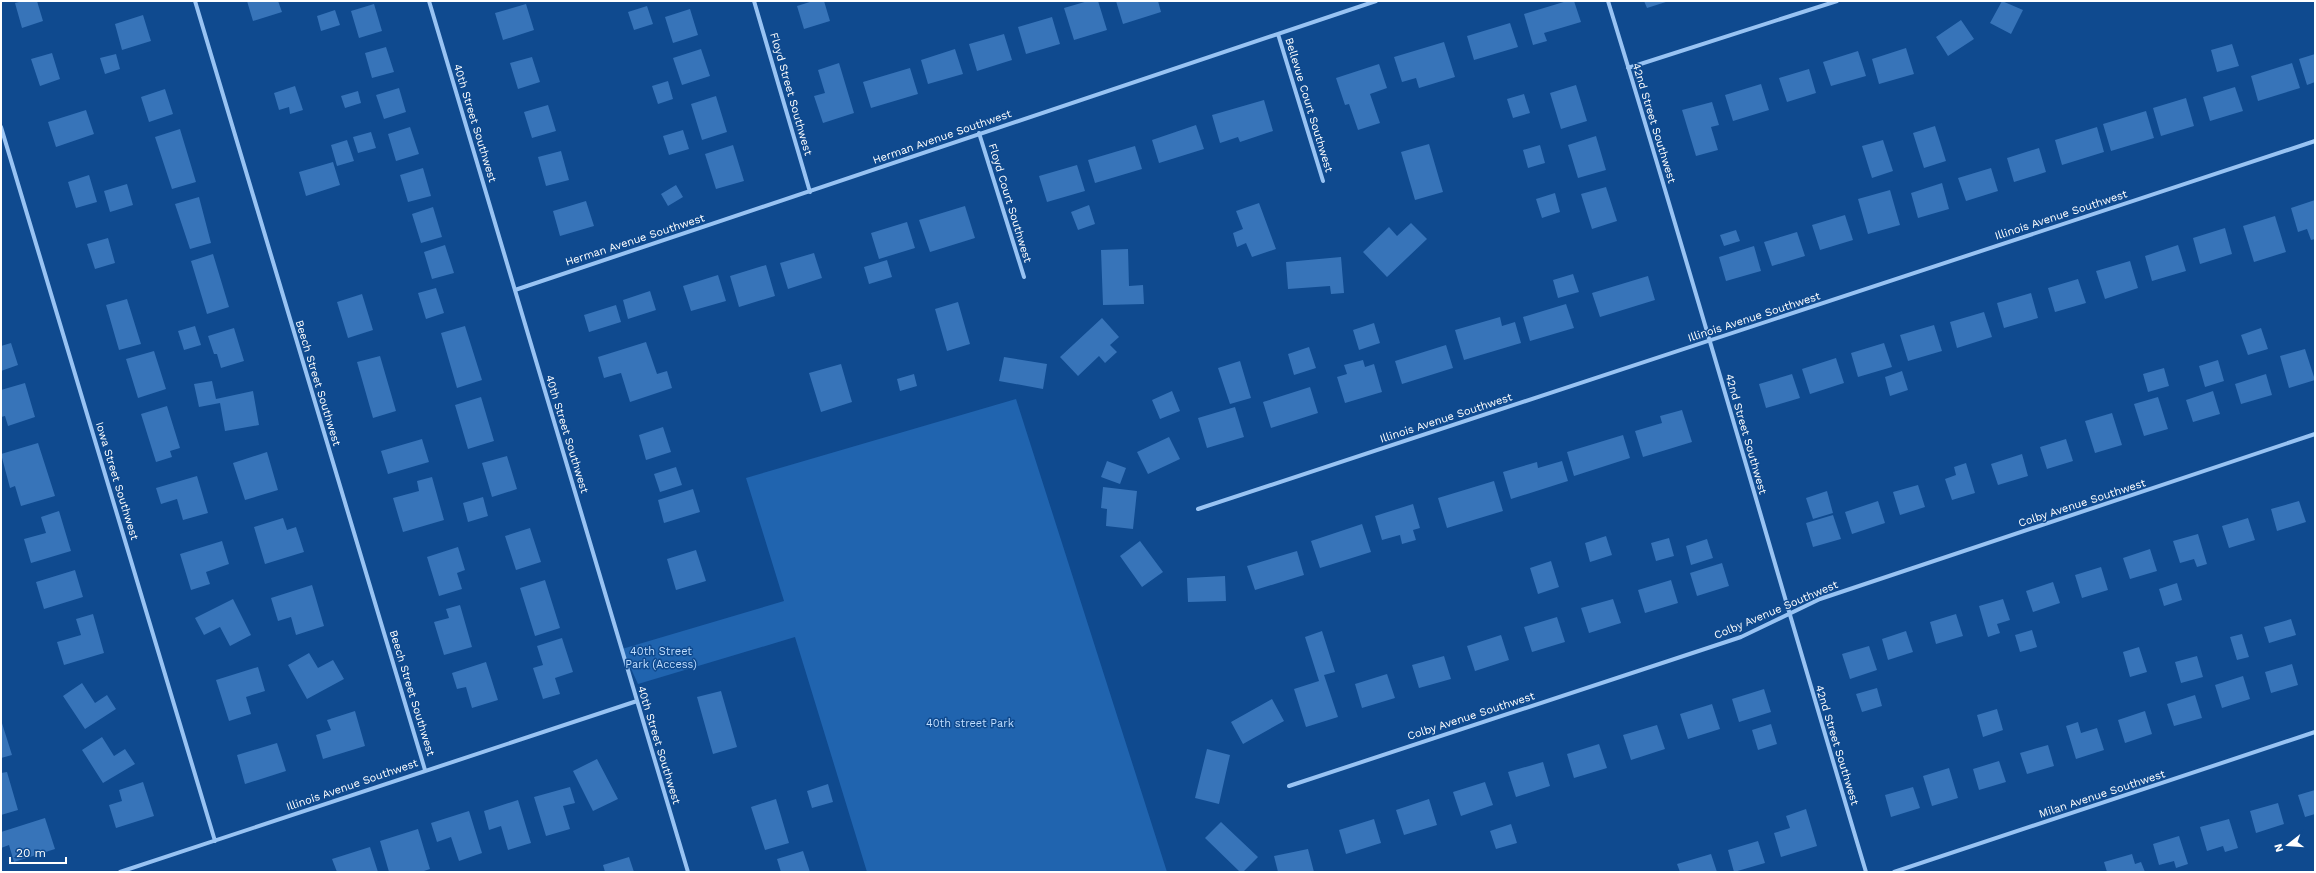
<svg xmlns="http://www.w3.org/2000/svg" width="2316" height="873" font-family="'Work Sans',sans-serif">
  <rect width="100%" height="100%" fill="#0f4a8f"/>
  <path fill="#2064af" d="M1016,399L1167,872H867L795,637L638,684L622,649L784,601L746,478Z"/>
  <path fill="#3774b9" d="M23,1H37L43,21L22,28L15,3Z
    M247,1H278L282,12L253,21Z
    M813,1H824L830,21L804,29L797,6Z
    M1088,1H1098L1107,30L1074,40L1064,8Z
    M1116,1H1158L1161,12L1123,24Z
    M1567,1H1574L1581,22L1544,33L1547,41L1533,45L1524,14Z
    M1644,1H1669L1647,8Z
    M2002,1L2023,10L2011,34L1990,23Z
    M374,4L382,31L359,38L351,11Z
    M526,4L534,30L503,40L495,13Z
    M647,6L653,24L634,30L628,12Z
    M690,9L698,35L673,43L665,17Z
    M335,10L340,25L321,31L317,16Z
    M143,15L151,41L122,50L115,24Z
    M1052,17L1060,44L1026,54L1018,27Z
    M1961,20L1974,39L1948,56L1936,37Z
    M1510,23L1518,47L1474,60L1467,36Z
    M1004,34L1012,60L977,71L969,44Z
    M1444,42L1455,77L1419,88L1416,78L1402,82L1394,57Z
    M2232,44L2239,66L2217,72L2211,50Z
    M386,47L394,72L372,78L365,53Z
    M1906,48L1914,74L1879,84L1872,59Z
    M701,49L710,76L682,85L673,58Z
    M955,49L963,74L928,84L921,60Z
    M1858,51L1866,76L1831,86L1823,62Z
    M52,53L60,79L40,86L31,59Z
    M116,54L120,69L105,74L100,58Z
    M2315,54V82L2307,85L2299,59Z
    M532,57L540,82L518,89L510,63Z
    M839,63L854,113L823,123L814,96L825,93L818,70Z
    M2292,63L2300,88L2258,101L2251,76Z
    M1379,64L1387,88L1370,94L1380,123L1358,130L1349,104L1345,105L1336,78Z
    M910,68L918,94L871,108L863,82Z
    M1809,69L1816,93L1787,102L1779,78Z
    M668,81L673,99L658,104L652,86Z
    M1761,84L1769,110L1733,121L1725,95Z
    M1576,85L1587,121L1561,129L1550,93Z
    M295,86L303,110L290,114L289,107L279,110L274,93Z
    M2235,87L2243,111L2210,121L2203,97Z
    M399,88L406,112L384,119L376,95Z
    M165,89L173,114L149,122L141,97Z
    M358,91L361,103L345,108L341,96Z
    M1524,94L1530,113L1513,118L1507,99Z
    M716,96L727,132L702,140L691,104Z
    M2186,98L2194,126L2161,136L2153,108Z
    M1264,100L1273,131L1240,142L1238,137L1220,143L1212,115Z
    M1712,102L1719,125L1711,127L1718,150L1696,156L1682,110Z
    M548,105L556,131L532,138L524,112Z
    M86,110L94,134L56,147L48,122Z
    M2146,111L2154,138L2111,151L2103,124Z
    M1196,125L1204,149L1159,163L1152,140Z
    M1935,126L1946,161L1924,168L1913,133Z
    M410,127L419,154L396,161L388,134Z
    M2097,127L2104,152L2062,165L2055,140Z
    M180,129L196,182L172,189L155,137Z
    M683,130L689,149L669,155L663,136Z
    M371,132L376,148L358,153L353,137Z
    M1596,136L1606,170L1578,178L1568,145Z
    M347,140L354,161L337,166L331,145Z
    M1883,140L1893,171L1872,178L1862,146Z
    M1429,144L1443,192L1415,200L1401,152Z
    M733,145L744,181L716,189L705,154Z
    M1540,145L1545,163L1528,168L1523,150Z
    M1135,146L1142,169L1095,183L1088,160Z
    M2039,148L2046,172L2014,182L2007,158Z
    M561,151L569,180L546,186L538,157Z
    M333,162L340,185L306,196L299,172Z
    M1077,165L1085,191L1047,202L1039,176Z
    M423,168L431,196L408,202L400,175Z
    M1991,168L1998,191L1966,201L1958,178Z
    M89,175L97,202L76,208L68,182Z
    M1942,183L1949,209L1918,218L1911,193Z
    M127,184L133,205L110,212L104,191Z
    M676,185L683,197L668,206L661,194Z
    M1606,187L1617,221L1592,229L1581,194Z
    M1890,190L1900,225L1868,234L1858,199Z
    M1555,193L1560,212L1542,218L1536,199Z
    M199,197L211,243L190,249L175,204Z
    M2315,200V239L2311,240L2307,229L2298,232L2291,208Z
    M586,201L594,226L560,236L553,211Z
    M1259,203L1276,249L1252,257L1246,243L1237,247L1233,233L1243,229L1236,211Z
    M1089,205L1095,224L1078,230L1071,212Z
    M965,206L975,238L930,252L919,220Z
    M433,207L442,237L421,243L412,214Z
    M1845,215L1853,240L1820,250L1812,225Z
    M2275,216L2286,252L2254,262L2243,226Z
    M907,222L915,248L879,259L871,233Z
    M1411,223L1427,239L1387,277L1363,252L1389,227L1397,236Z
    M2225,228L2232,254L2200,264L2193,238Z
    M1736,230L1740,241L1724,246L1720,235Z
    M1797,232L1805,256L1772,266L1764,242Z
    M108,238L115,263L95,269L87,244Z
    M445,245L454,273L432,279L424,252Z
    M2178,245L2186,271L2152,281L2145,256Z
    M1754,246L1761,271L1726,281L1719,257Z
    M1128,249L1129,286L1143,285L1144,304L1103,305L1101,250Z
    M814,253L822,278L788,289L780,263Z
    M213,254L229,307L207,314L191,261Z
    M1341,257L1344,293L1331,294L1330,286L1288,289L1286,262Z
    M887,260L892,277L869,284L864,267Z
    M2130,261L2138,288L2105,299L2096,271Z
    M766,265L775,296L739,307L730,276Z
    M1573,274L1579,292L1558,298L1553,280Z
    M718,275L726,301L691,311L683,286Z
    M1648,276L1655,300L1600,317L1592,293Z
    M2078,279L2086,303L2055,312L2048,288Z
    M436,288L444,313L426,319L418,293Z
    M650,291L656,310L628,319L623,300Z
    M2031,293L2038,318L2004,328L1997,303Z
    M362,294L373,330L348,338L337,302Z
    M127,299L141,344L119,350L106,305Z
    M958,302L970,344L947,351L935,309Z
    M1566,304L1574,328L1530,341L1523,317Z
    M616,305L621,322L589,332L584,315Z
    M1984,312L1992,337L1957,348L1950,322Z
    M1500,317L1502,326L1515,322L1521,343L1464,360L1455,330Z
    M1102,318L1119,337L1110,345L1117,352L1105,363L1099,356L1078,376L1060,357Z
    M1374,323L1380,343L1359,350L1353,330Z
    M1934,325L1942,351L1908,361L1900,335Z
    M195,326L201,345L184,350L178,331Z
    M465,326L482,380L457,388L441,333Z
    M234,328L244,361L221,368L217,354H214L208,336Z
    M2261,328L2268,349L2248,355L2241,335Z
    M646,342L657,374L667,371L672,388L630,402L621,373L604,378L598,357Z
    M11,343L18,365L1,371V346Z
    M1884,343L1892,367L1858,377L1851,353Z
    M1446,345L1453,368L1402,384L1395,361Z
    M1309,347L1316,368L1294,375L1288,354Z
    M2305,349L2315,380L2289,388L2280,356Z
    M154,351L166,389L138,398L126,359Z
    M380,356L396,411L373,418L357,362Z
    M1004,357L1047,364L1043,389L999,381Z
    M1836,358L1844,383L1810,394L1802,369Z
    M1363,360L1365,367L1374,364L1382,392L1345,403L1337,377L1347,374L1344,365Z
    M2218,360L2224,381L2205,387L2199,366Z
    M1240,361L1251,398L1230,404L1218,368Z
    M841,364L852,402L821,412L809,373Z
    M2164,368L2169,386L2148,392L2143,374Z
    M1902,371L1908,390L1890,396L1885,377Z
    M914,374L917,386L900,391L897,379Z
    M1792,374L1800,398L1766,408L1759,384Z
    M2266,374L2272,395L2241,404L2235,384Z
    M212,381L216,399L253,391L259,425L225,431L220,403L199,407L194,384Z
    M25,383L35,417L8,426L5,416L1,417V390Z
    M1310,387L1318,413L1271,428L1263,402Z
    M1172,391L1180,411L1160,419L1152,400Z
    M2213,391L2220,414L2193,422L2186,400Z
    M481,397L494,441L468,449L455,405Z
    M2158,397L2168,429L2144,436L2134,404Z
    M167,406L180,448L170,451L172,457L156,462L141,414Z
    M1235,407L1244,437L1207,448L1198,418Z
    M1682,410L1692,442L1643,457L1635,431L1662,423L1660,416Z
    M2112,413L2122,445L2095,453L2085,421Z
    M663,427L671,452L646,460L639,435Z
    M1623,435L1630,458L1574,476L1567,452Z
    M1169,437L1180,459L1148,474L1137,452Z
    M422,439L429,462L388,474L381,451Z
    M2066,439L2073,461L2047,469L2040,447Z
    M38,443L55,496L21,506L15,486L10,488L1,454Z
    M267,452L278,490L245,500L233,463Z
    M2022,454L2028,476L1998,485L1991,464Z
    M507,456L517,489L492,497L482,463Z
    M1107,461L1126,468L1120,484L1101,477Z
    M1562,461L1568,481L1511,499L1503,472L1537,462L1538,468Z
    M1966,463L1975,493L1952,500L1945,479L1956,475L1954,467Z
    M676,467L682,485L660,492L654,474Z
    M197,476L208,513L183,520L177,499L161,504L156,488Z
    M432,477L444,520L403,532L393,498L419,491L417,481Z
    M1494,481L1503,511L1447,528L1438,498Z
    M1918,485L1925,507L1900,515L1893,492Z
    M1103,487L1137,491L1133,529L1106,526L1107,509L1101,508Z
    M693,489L700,512L664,523L658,500Z
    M1827,491L1833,513L1813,519L1806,498Z
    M483,497L488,516L468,522L463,503Z
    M1878,501L1885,523L1852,534L1845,512Z
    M2299,501L2306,522L2277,531L2271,509Z
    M1413,504L1420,528L1413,530L1416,540L1402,544L1400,535L1382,540L1375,516Z
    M59,511L71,551L31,563L24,539L46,533L41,517Z
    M1833,515L1841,539L1813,547L1806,523Z
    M283,518L287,530L296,527L304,552L265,564L254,527Z
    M2248,518L2255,540L2229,548L2222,526Z
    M1362,524L1371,552L1320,568L1311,541Z
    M530,528L541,562L516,570L505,536Z
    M2198,534L2207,564L2197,567L2194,559L2180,563L2173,541Z
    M1606,536L1612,555L1590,562L1585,543Z
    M1669,538L1674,556L1656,561L1651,543Z
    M1707,539L1713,558L1691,565L1686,546Z
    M222,541L229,564L206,572L210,584L191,590L180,554Z
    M1140,541L1163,572L1142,587L1120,556Z
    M458,547L465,570L457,573L462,589L439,596L427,557Z
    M2150,549L2157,571L2130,579L2123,558Z
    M696,550L706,581L676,590L667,559Z
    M1297,551L1304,575L1255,590L1247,566Z
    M1551,561L1559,587L1538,594L1530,568Z
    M1722,563L1729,586L1697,596L1690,573Z
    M2101,567L2108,590L2082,598L2075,575Z
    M75,570L83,597L44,609L36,582Z
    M1225,576L1226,601L1188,602L1187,578Z
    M545,580L560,628L535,636L520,588Z
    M1671,580L1678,603L1645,613L1638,590Z
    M2053,582L2060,603L2033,612L2026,591Z
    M2177,583L2182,600L2164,606L2159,589Z
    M312,585L324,626L296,635L291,617L278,621L271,598Z
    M233,599L251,635L230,646L220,627L204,635L195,618Z
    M1613,599L1621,623L1589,633L1581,608Z
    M2003,599L2010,620L1997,624L2000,633L1988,637L1979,606Z
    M460,605L472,647L444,655L434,622L449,618L446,609Z
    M93,614L104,653L64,665L57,642L81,635L76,619Z
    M1956,614L1963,636L1936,644L1930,622Z
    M1557,617L1565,642L1532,652L1524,627Z
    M2291,619L2296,635L2269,643L2264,627Z
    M2032,630L2037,647L2020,652L2015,635Z
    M1322,631L1335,672L1324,675L1338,717L1306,727L1294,689L1319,681L1305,637Z
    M1906,631L1913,652L1888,660L1882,639Z
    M2242,634L2249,657L2237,660L2230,637Z
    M1501,635L1509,660L1475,671L1467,646Z
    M562,638L573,672L555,678L560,694L543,699L533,668L543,665L537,646Z
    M1869,646L1877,670L1850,679L1842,654Z
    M2139,647L2147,672L2130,677L2123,652Z
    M309,653L318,668L333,660L344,679L307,699L288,665Z
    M1444,656L1451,679L1419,688L1412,665Z
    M2197,656L2203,677L2181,683L2175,662Z
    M486,662L498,700L472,708L466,687L457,689L452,673Z
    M2292,664L2298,685L2271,693L2265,672Z
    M258,667L265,691L246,697L251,714L229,721L216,680Z
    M1387,674L1395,698L1362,708L1355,684Z
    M2243,676L2250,699L2222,708L2215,685Z
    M82,683L95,703L107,695L116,709L85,729L63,696Z
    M1877,688L1882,706L1862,712L1856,694Z
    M1764,689L1771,712L1739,722L1732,699Z
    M721,691L737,747L713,754L697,697Z
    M2195,695L2202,718L2174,726L2167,704Z
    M1272,699L1284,721L1243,744L1231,722Z
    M1712,704L1720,729L1688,739L1680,714Z
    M1997,709L2003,730L1983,737L1977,715Z
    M355,711L365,746L323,759L316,735L331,730L327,720Z
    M2145,711L2152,734L2125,743L2118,720Z
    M1,720L12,755L1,758Z
    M2078,722L2081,733L2097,728L2104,750L2076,759L2066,726Z
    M1771,724L1777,744L1758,750L1752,730Z
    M1657,725L1665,749L1631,760L1623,735Z
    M102,737L114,756L125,749L135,764L103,783L82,750Z
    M277,743L286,771L245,784L237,755Z
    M1599,744L1607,768L1574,778L1567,754Z
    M2048,745L2054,766L2027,774L2020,753Z
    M1207,749L1230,755L1219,804L1195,798Z
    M597,759L618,799L593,811L573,771Z
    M1999,761L2006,782L1979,790L1973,769Z
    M1543,762L1550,786L1516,797L1508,772Z
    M1949,768L1958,798L1932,806L1923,776Z
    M7,772L18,810L1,815V773Z
    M143,782L154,816L116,828L109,805L122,801L119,790Z
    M1485,782L1493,805L1461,816L1453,792Z
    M828,784L833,802L812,808L807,791Z
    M570,787L575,803L563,806L570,829L546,836L534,797Z
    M1913,787L1920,808L1891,817L1885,795Z
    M2315,790V814L2305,817L2298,795Z
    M776,799L789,843L765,850L751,807Z
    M1429,799L1437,825L1404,835L1396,810Z
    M518,800L531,843L508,850L501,826L489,830L484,811Z
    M2278,803L2284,824L2256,833L2250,811Z
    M1806,809L1817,846L1781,857L1774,833L1790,828L1786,816Z
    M469,811L482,853L459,861L451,837L437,842L431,823Z
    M45,818L55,849L14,862L9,845L1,848V832Z
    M1374,819L1381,843L1346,854L1339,830Z
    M2229,819L2238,848L2225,852L2223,846L2207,851L2200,827Z
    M1221,822L1258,857L1243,872H1240L1205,838Z
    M1511,824L1517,843L1496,849L1490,831Z
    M418,829L430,869L421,872H389L380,841Z
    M2179,836L2188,864L2176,868L2174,861L2159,865L2153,844Z
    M1758,841L1765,863L1734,872L1728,850Z
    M370,847L378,872H337L332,859Z
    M1308,849L1314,872H1278L1274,856Z
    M803,851L810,872H781L777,859Z
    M1711,854L1717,872H1680L1677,864Z
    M2132,854L2135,864L2141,862L2145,872H2107L2104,862Z
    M629,857L634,872H605L603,865Z"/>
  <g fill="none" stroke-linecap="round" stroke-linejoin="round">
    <path stroke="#98c3f3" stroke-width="4" d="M195,1L425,770
      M429,1L688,872
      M754,1L810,192
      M1608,1C1697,290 1779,582 1866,872
      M1278,34L1323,181
      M1628,68L1837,1
      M1,127L215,841
      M979,133L1024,277
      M515,290L1376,1
      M1198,509L2315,141
      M1289,786L1741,637L1820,599L2315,434
      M120,872L637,701
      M1894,872L2315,732"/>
  </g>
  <g text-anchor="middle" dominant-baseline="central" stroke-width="3" stroke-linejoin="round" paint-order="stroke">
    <g font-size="11" fill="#fff" stroke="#0f4a8f">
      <text transform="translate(791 94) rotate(74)">Floyd Street Southwest</text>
      <text transform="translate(1309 105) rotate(73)">Bellevue Court Southwest</text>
      <text transform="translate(475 123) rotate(73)">40th Street Southwest</text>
      <text transform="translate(1654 123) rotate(73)">42nd Street Southwest</text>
      <text transform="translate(942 137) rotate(-19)">Herman Avenue Southwest</text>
      <text transform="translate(1010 203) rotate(73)">Floyd Court Southwest</text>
      <text transform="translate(2061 215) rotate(-18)">Illinois Avenue Southwest</text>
      <text transform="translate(635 240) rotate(-18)">Herman Avenue Southwest</text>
      <text transform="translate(1754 317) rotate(-18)">Illinois Avenue Southwest</text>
      <text transform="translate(318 383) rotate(73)">Beech Street Southwest</text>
      <text transform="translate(1446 418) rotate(-18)">Illinois Avenue Southwest</text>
      <text transform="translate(567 434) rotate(73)">40th Street Southwest</text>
      <text transform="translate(1746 434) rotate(74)">42nd Street Southwest</text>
      <text transform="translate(117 481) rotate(73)">Iowa Street Southwest</text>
      <text transform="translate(2082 503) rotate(-18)">Colby Avenue Southwest</text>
      <text transform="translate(1776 610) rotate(-23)">Colby Avenue Southwest</text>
      <text transform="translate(412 693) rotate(73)">Beech Street Southwest</text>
      <text transform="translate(1471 716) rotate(-18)">Colby Avenue Southwest</text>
      <text transform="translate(659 745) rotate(73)">40th Street Southwest</text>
      <text transform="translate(1837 745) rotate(73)">42nd Street Southwest</text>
      <text transform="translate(352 785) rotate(-19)">Illinois Avenue Southwest</text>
      <text transform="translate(2102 794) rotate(-18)">Milan Avenue Southwest</text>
    </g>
    <g font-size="11" fill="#bfddfe" stroke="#0f4a8f">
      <text x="661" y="651">40th Street<tspan x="661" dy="13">Park (Access)</tspan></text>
      <text x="970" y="723">40th street Park</text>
    </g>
  </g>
  <rect width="2316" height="873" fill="none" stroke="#ffffff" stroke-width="4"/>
  <g transform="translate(2288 845) rotate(253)" stroke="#0f4a8f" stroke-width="3" paint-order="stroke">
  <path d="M0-3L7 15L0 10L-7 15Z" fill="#ffffff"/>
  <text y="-6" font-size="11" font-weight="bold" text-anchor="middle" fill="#ffffff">N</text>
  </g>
  <path d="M10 857v6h56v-6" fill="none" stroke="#ffffff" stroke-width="2"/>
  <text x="16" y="857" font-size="12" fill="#ffffff" stroke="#0f4a8f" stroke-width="3" paint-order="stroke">20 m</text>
</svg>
